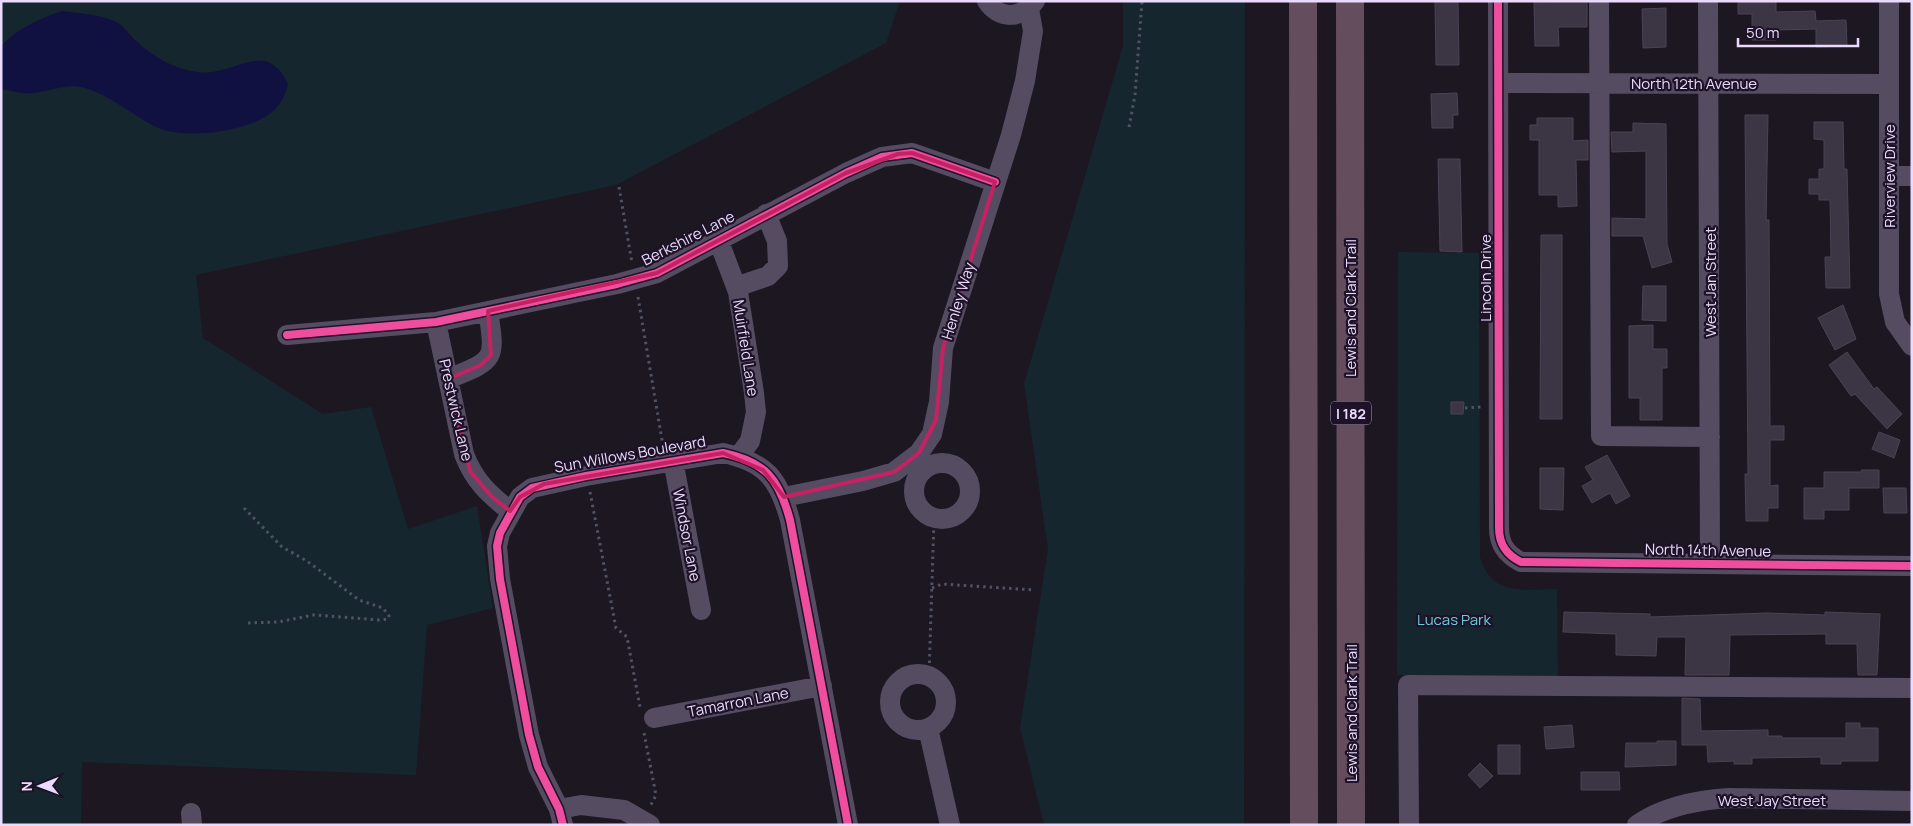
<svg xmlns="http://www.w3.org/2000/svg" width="1913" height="826" font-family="Manrope,sans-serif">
  <rect width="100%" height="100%" fill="#1d1722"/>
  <path fill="#16262e" d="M1,1H900L886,43L616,185L196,275L203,338L323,414L371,407L408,529L477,506L493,608L427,625L416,775L82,762L81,825H1Z
    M1123,1H1245L1244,825H1044L1020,728L1048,549L1024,384L1123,46Z
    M1398,252L1479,253L1480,557C1491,596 1524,590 1557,589L1558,677L1397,675Z"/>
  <path fill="#101140" d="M62,11C78,13 109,15 121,25C126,29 130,35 134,39C152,56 173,69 198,72C233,78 266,36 288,84C285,95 281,105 271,113C246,132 183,141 154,126C131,114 107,93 81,87C68,84 52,90 40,92C27,95 15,92 2,89L1,46C18,28 39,19 62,11Z"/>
  <path fill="#3c3544" stroke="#4c4255" d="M1435,1H1458L1459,65H1436Z
    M1587,1V27H1558L1559,46H1535L1534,2Z
    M1738,2H1776V12L1815,11L1816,21L1846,20L1847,46L1816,47V29L1776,30V40H1752V14H1738Z
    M1666,8V47L1643,48L1642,9Z
    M1457,93L1458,115H1453V128H1432L1431,94Z
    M1745,115H1768L1766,220H1769L1770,426H1784V440H1770V486L1778,485V508H1768V521H1746L1745,474H1748Z
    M1537,118H1573V141L1588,140V160H1576L1577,206L1558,207V195H1539V140H1530V125H1537Z
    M1814,122H1843L1844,169H1847L1850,288H1826L1825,257H1831L1830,200H1819V194H1809V179H1819V169H1824V140L1814,139Z
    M1633,123L1666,124L1667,244L1672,262L1652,268L1643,236H1612V218L1646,219V151L1612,152L1611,132H1633Z
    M1438,159H1460L1462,252L1440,251Z
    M1541,235H1562V419H1540Z
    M1643,286H1666V321L1642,320Z
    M1843,305L1856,339L1835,350L1818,318Z
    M1653,325V349H1667V368H1662V420H1640V398H1629V326Z
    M1847,352L1874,389L1877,387L1902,414L1887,429L1855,394L1851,396L1829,365Z
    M1451,402H1464L1463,414H1451Z
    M1879,432L1900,440L1894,458L1872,449Z
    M1607,455L1630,496L1616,504L1610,493L1592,503L1582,486L1593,480L1585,467Z
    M1540,468H1564L1563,510L1540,509Z
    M1861,470H1879V488H1849V510H1824V519H1804V488H1824V472H1862Z
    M1883,488H1906L1907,513H1884Z
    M1564,612L1650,614V617L1767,613L1825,615V612L1880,614L1877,675H1858L1857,644H1826V634L1730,635L1729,675H1685L1686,637H1657L1656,656L1616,655V634L1563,632Z
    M1682,698L1700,699L1701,731L1768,730V736H1782V738H1846V723H1860V728H1878V761H1841V764H1821V757L1752,758V764H1734V761L1708,762L1707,745H1682Z
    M1572,725L1574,747L1546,749L1544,727Z
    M1657,741H1676V765L1625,767L1626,743H1657Z
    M1498,745H1520V774H1498Z
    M1480,763L1493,776L1480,788L1468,775Z
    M1581,772H1619L1620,790H1581Z"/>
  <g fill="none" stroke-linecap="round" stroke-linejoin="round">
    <path stroke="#505364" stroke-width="3" stroke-dasharray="2.5 4" stroke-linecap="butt" d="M1129,127L1135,95L1142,1
      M619,187L632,263
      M638,297L663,446
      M1465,408L1482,407
      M590,492L616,628L627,637L640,707
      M244,508L282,547L307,561L359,600L383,608L389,616L388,619L379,620L314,615L278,622L244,623
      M932,588L942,584L1035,590
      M929,676L934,519
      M644,733L656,795L650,807"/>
    <path stroke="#554c62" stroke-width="20" d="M987,1C999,20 1022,19 1035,1
      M1498,1L1499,528C1499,545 1507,555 1521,562L1912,566
      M1599,1L1601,436L1710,437
      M1708,1L1710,564
      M1889,1V294L1895,322L1912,346
      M1498,83L1889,84
      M1889,176H1912
      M718,239L738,292L754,393L756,412L750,441L739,456
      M736,287L768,276L778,266L777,241L766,214
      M436,322L464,454C474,481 489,494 510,511
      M287,335L436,322L617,284L657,273L846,173L882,157L912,153L995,182
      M448,379C495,360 496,361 488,311
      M673,460L701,610
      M914 491a28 28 0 1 1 56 0a28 28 0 1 1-56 0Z
      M784,497L863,481L894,472L919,453L932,434L939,402L943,348L1011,135L1025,81L1033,31L1029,9
      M890 702a28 28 0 1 1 56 0a28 28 0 1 1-56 0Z
      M654,718L822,686
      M928,728L950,825
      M559,809L581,805L624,810L650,825
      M191,813L192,825
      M563,825L559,809L538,767L529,735L500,579L497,546L500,533L520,497L532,488L586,476L723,453C766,462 779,479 790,520L848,825
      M1409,825L1408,685L1912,688
      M1637,825C1664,806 1697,800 1729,798L1912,801"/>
    <path stroke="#644e5e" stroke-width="28" d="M1303,1L1304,825
      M1350,1L1351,825"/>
    <g stroke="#1d1227" stroke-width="11">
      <path id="cycleway" d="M1498,1L1499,528C1499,545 1507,555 1521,562L1912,566
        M287,335L436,322L617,284L657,273L846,173L882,157L912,153L995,182
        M563,825L559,809L538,767L529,735L500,579L497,546L500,533L520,497L532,488L586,476L723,453C766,462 779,479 790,520L848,825"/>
    </g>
    <use href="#cycleway" stroke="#ef4d9e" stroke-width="8"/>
  </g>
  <path fill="none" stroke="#c42263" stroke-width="4" stroke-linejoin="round" d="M912,153L995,182L943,348L936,420L919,453L894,472L784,497L763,470L723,453L544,484L520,497L510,511L491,496L470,471L448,379L481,365L491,355L488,311L657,273L846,173L898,154Z"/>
  <g text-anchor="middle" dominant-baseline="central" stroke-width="4.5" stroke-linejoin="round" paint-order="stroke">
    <rect fill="#1d1227" stroke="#ac9ebc" stroke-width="1" x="1331" y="401.5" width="40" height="23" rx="4"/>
    <g font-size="14" font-weight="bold" fill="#eadafc">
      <text x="1351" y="413">I 182</text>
    </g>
    <g font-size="15" fill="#eadafc" stroke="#1d1227">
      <text x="1694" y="83">North 12th Avenue</text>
      <text transform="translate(1889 176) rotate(-90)">Riverview Drive</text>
      <text transform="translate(688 238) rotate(-27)">Berkshire Lane</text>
      <text transform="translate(1485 278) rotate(-90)">Lincoln Drive</text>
      <text transform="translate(1710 282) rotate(-90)">West Jan Street</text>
      <text transform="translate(958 301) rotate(-73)">Henley Way</text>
      <text transform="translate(1350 308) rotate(-90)">Lewis and Clark Trail</text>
      <text transform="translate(746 348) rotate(81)">Muirfield Lane</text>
      <text transform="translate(456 410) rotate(77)">Prestwick Lane</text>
      <text transform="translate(630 454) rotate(-10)">Sun Willows Boulevard</text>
      <text transform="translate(687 535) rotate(79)">Windsor Lane</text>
      <text transform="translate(1708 550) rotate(1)">North 14th Avenue</text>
      <text transform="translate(738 702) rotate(-11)">Tamarron Lane</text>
      <text transform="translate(1351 713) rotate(-90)">Lewis and Clark Trail</text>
      <text x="1772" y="800">West Jay Street</text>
    </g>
    <g font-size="15" fill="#6bcdd8" stroke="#1d1227">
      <text x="1454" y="619">Lucas Park</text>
    </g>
  </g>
  <rect width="1913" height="826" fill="none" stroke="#eadafc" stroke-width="5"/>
  <g transform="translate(40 786) rotate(269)" stroke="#1d1227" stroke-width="4" paint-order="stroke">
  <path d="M0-4L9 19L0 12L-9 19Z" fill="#eadafc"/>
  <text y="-8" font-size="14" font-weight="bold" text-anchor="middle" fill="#eadafc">N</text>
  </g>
  <path d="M1738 38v8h120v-8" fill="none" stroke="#eadafc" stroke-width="2.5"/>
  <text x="1746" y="38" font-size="15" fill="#eadafc" stroke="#1d1227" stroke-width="4" paint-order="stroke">50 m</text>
</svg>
